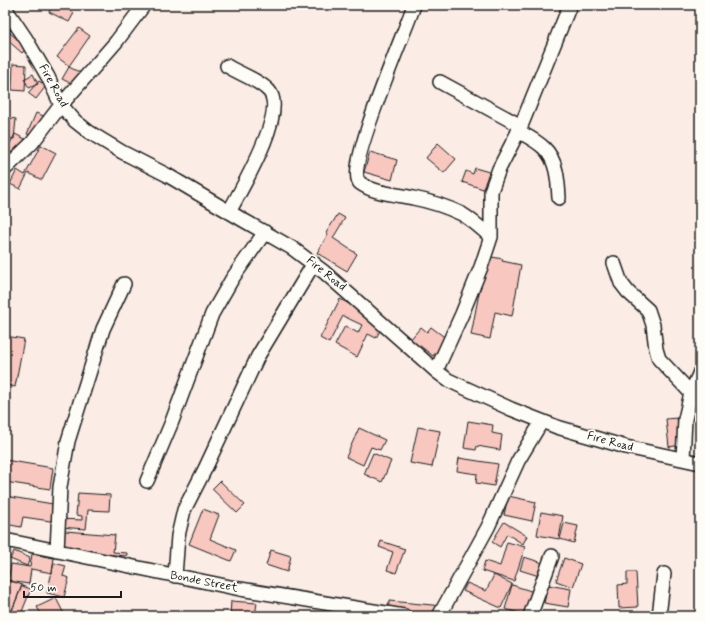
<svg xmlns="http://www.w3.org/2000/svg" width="705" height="621" font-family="Mynerve,sans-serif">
  <rect width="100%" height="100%" fill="#fbece6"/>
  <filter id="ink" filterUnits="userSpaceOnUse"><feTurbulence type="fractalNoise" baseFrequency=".025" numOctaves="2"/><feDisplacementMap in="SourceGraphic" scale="8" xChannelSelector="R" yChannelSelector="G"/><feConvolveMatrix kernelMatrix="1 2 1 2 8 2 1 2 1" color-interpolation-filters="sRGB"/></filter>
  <g filter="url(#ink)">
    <path fill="#f7c7c0" stroke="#1c1c1c" d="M52,5H72L69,10L74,13L69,22L49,12Z
      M5,21L12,28L9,32L27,48L22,53L5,38Z
      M79,28L90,36L69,66L57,57Z
      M13,64L26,65L25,91L12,90Z
      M69,67L83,74L76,86L62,79Z
      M33,74L38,84L29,88L24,79Z
      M39,81L46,86L36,99L28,93Z
      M5,89H9V102H5Z
      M36,113L46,117L38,138L27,134Z
      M5,117L16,119L14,139L5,138Z
      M15,134L25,139L12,165L5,161V153Z
      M438,143L456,159L444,173L426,158Z
      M41,145L56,153L42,180L28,173L20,189L10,184L17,170L25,175Z
      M370,152L397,160L392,180L364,172Z
      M475,168L489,172L483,189L462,182L466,171L473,174Z
      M338,214L345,218L333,238L357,254L347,271L317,253L328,234L326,233Z
      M486,256L503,259L502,261L521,265L512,316L495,312L490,339L471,335Z
      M5,292L9,293L7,300H5Z
      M340,299L384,323L376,338L368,334L357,357L335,345L345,326L358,333L362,325L343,316L329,343L320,338Z
      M421,327L427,332L431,327L447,339L433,356L419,345L417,347L409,341Z
      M5,336L24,339L15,387L5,385Z
      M677,418L681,445L669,447L666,419Z
      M468,421L493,425L492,433L502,435L500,450L477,446L476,450L464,448Z
      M418,427L440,431L432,467L410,463Z
      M359,428L385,440L380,450L371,447L363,465L346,457Z
      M373,453L391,461L382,482L364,474Z
      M459,458L498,464L494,486L476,483L477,474L457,471Z
      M5,460L53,468L50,489L5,482Z
      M220,481L245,505L237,513L212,489Z
      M78,493L110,495L109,511L88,510L86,529L59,527L60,519L82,520V516L76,515Z
      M5,496L59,505L57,522L23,517L21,527L5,524Z
      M508,496L536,502L532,521L504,515Z
      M203,509L219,515L210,539L236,550L231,561L189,544Z
      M541,512L563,516L559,539L537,535Z
      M504,522L527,536L523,544L507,534L500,547L492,542Z
      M564,523L578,526L574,543L560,539Z
      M65,531L115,535L113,552L127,553V556L63,551Z
      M381,541L405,549L396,573L387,570L393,552L379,547Z
      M507,542L525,547L514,581L482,571L485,561L500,566Z
      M5,549H9L5,576Z
      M271,550L291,556L287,572L266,565Z
      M14,551L30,558L27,566L10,559Z
      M32,554L54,558L52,573L31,569L29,584L8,581L11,564L30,567Z
      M524,557L543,563L539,576L520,570Z
      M564,558L581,564L573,587L556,581Z
      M54,563L66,566L63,576L69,578L64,597L47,593Z
      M627,572H636L638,607L619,608L618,585L627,584Z
      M494,575L512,584L501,608L463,591L467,583L486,591Z
      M6,579L22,585L11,613L5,610Z
      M512,585L534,592L527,616H518L519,613L505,609Z
      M548,585L571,589L568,607L544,603Z
      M22,586L31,589L21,614L12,610Z
      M56,598L65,616H42L37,607Z
      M231,601L257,603L255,616H230Z
      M389,601L443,606L442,616H388Z
      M5,612L22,615V616H5Z"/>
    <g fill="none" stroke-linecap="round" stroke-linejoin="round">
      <g stroke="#1c1c1c" stroke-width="16">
        <path id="minor" d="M414,5C407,28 344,170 360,183C375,194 396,194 413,198C429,201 447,207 462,214C472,220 482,229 491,237
          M5,8L26,39L48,77L61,105L75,121L89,132L122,152L167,175L243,220L292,248L324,272L436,371L448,380L463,387L511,409L557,427L626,447L700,463
          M227,66C240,74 259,80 269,91C288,112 240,191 229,212
          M440,82L521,126
          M518,131C527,136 537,141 544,148C557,160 558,181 559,198
          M5,169L32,143L61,105L116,42L144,5
          M614,263L621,283L628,292L648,310L653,325L656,349L659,359L691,393
          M436,371L462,314L481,267L491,237V191L499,169L521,126L570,5
          M683,459L685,419L691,393L700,372
          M147,481L171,424L212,314L232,279L265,232
          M5,540L240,589L404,616
          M57,551L60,487L68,441L103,329L124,284
          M175,576L178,536L184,510L205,469L258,356L314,263
          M439,616L488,527L518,461L542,421
          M530,616L552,556
          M659,616L664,574"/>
      </g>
      <use href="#minor" stroke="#fdfcf7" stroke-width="13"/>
    </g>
  </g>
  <g text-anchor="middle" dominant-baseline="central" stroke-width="3.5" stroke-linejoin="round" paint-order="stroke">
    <g font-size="12" fill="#1c1c1c" stroke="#fdfcf7">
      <text transform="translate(53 86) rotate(61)">Fire Road</text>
      <text transform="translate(326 274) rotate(39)">Fire Road</text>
      <text transform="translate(610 442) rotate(15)">Fire Road</text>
      <text transform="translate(204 582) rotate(11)">Bonde Street</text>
    </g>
  </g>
  <rect width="705" height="621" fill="none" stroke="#fdfcf7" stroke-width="20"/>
  <rect x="10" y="10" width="685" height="601" fill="none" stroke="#1c1c1c" stroke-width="1.5" filter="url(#ink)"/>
  <path d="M24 591v6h97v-6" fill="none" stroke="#1c1c1c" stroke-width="2"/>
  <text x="30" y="591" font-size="12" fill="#1c1c1c" stroke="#fdfcf7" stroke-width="3" paint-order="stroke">50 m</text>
</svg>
